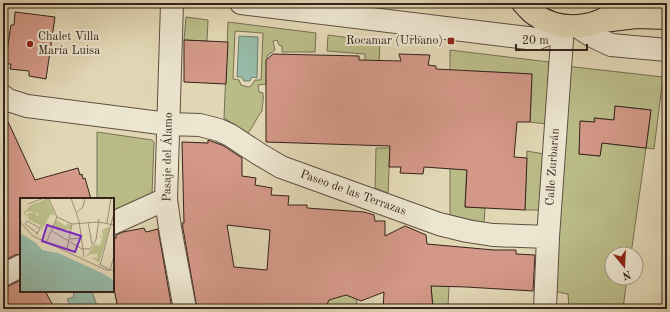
<svg xmlns="http://www.w3.org/2000/svg" width="670" height="312" font-family="'Old Standard TT',serif">
  <rect width="100%" height="100%" fill="#e2d7b5"/>
  <filter id="stains"><feTurbulence type="fractalNoise" baseFrequency=".005" numOctaves="4"/><feColorMatrix values="0 0 0 0 .2 0 0 0 0 .09 0 0 0 0 .02 0 0 0 .5 -.17"/></filter>
  <radialGradient id="worn" r=".72"><stop offset=".6" stop-color="#630" stop-opacity="0"/><stop offset="1" stop-color="#630" stop-opacity=".3"/></radialGradient>
  <path fill="#babc88" stroke="#776f52" fill-rule="evenodd" d="M186,17L208,20L207,41L184,40Z
    M228,22L316,33L315,52H282V46L279,45L277,40L273,41L275,50L267,56L266,84L258,85L259,92L263,93C264,100 262,105 262,111C256,118 254,126 248,133L224,118ZM235,31L263,33L261,80H255L251,86L248,87L241,85L239,80L233,79Z
    M328,35L380,42L377,105L373,75L365,60V54L327,51Z
    M450,50L549,62L546,124L530,122L532,74L471,71L465,207L485,208L484,223L450,215Z
    M566,66L663,77L654,149L646,148L631,254H612V278H627L623,309H569L568,294L552,291ZM615,106L651,110L646,148L602,143L600,156L579,154L581,121L595,122V118L614,120Z
    M97,132L152,140L154,142L152,194L113,211V199H97Z
    M376,148H390L388,193L375,188Z
    M527,151L544,154L540,210H525Z
    M431,285L449,286L448,306L446,309H433Z
    M349,293L357,299L356,309H325L326,301L330,300V294Z"/>
  <path fill="#96baa7" stroke="#6f7d6f" d="M239,36L258,37L257,78L252,77L250,81H244L242,77H237Z
    M73,291H92L98,309H72L67,299L74,297Z"/>
  <path fill="#d39887" stroke="#34221b" fill-rule="evenodd" d="M15,12L55,17L46,79L29,76V71L10,69L11,64H5L11,25H14Z
    M184,40L228,42L226,84L184,82Z
    M273,54L359,56V60L401,61L399,54L430,55L428,65L436,66V69L532,74L530,122H517L514,157L527,158L525,210L465,207L467,170L424,167L423,174L400,173L401,167H389L390,146L266,142V60Z
    M615,106L651,110L646,148L602,143L600,156L579,154L580,121L595,122L594,118L614,120Z
    M3,111L35,180L78,168L80,175L82,174L83,179L85,178L91,199H21V254L15,255L3,261Z
    M208,140L224,146L242,158V176L256,178L255,185L272,188L271,195L289,196L288,205H307V208L364,212L374,215L375,221H385V236L405,226L426,235L427,244L494,250H516V254L535,255L533,291L466,287L431,286L433,309H383L384,292L361,301L346,295L329,300L325,309H197L182,223H184L182,142L208,143ZM227,225L270,230L267,270L234,267Z
    M144,228L146,232L158,229L172,309H118L113,284V239L116,238V235L123,232Z
    M21,280V291H45L55,309H3V287L9,286Z"/>
  <g fill="none" stroke-linecap="round" stroke-linejoin="round">
    <g stroke="#604f42" stroke-width="24">
      <path id="minor" d="M172,3L166,199L170,228L185,309
        M241,3L536,39L548,34L558,25
        M578,27L592,36L611,45L667,50
        M3,96L8,100L27,106L168,124L200,125L219,130L230,135L259,154L281,167L439,224L467,231L493,235L548,237
        M113,223L166,199
        M3,275L21,266
        M545,309L548,237L563,26"/>
    </g>
    <g stroke="#34221b" stroke-width="24">
      <path id="highway" d="M523,3C527,7 530,11 534,14C563,34 602,29 624,3
        M603,21L636,17L667,18"/>
    </g>
    <use href="#minor" stroke="#ece5cf" stroke-width="22"/>
    <use href="#highway" stroke="#e2d7b5" stroke-width="22"/>
  </g>
  <g fill="#8f2418" stroke="#ece5cf" stroke-width="1.5">
    <rect x="447" y="37" width="8" height="8" rx="2"/>
    <circle cx="30" cy="44" r="4"/>
  </g>
  <g text-anchor="middle" dominant-baseline="central" stroke-width="4" stroke-linejoin="round" paint-order="stroke">
    <g font-size="12" fill="#34221b" stroke="#ece5cf" text-anchor="start">
      <text x="38" y="37">Chalet Villa<tspan x="38" dy="14">María Luisa</tspan></text>
      <text x="443" y="41" text-anchor="end">Rocamar (Urbano)</text>
    </g>
    <g font-size="12" fill="#34221b" stroke="#ece5cf">
      <text transform="translate(168 157) rotate(-89)">Pasaje del Álamo</text>
      <text transform="translate(553 167) rotate(-86)">Calle Zurbarán</text>
      <text transform="translate(353 193) rotate(20)">Paseo de las Terrazas</text>
    </g>
  </g>
  <g transform="translate(20 198)">
    <rect width="94" height="94" fill="#e2d7b5"/>
    <path d="M28,0L35,18L31,16L21,33L20,27L9,22L7,16L15,14L18,19V15L7,13L5,15L7,19L3,15L11,7ZM36,22L46,28L48,25L51,27V31L37,32L38,30L34,28ZM88,29L90,30L79,64L73,61L74,59L77,61L78,56H70L66,59L75,46L80,48L82,40L78,37L83,39L82,32Z" fill="#babc88"/>
    <path d="M0,35L16,45L22,52L38,55L84,76L94,83V94H0Z" fill="#96baa7"/>
    <path fill="none" stroke="#9c8f77" stroke-width="1" d="M51,0L59,23L64,59M29,1L37,19L52,26L78,24L94,27M8,6L24,0M57,14L63,9L65,0M0,24L13,38L86,72H94M68,24L72,46M87,25L91,0M32,33L62,51H70L76,42M16,37L17,35L5,26L7,23L20,30L17,36M50,41L62,40M76,42L79,21M27,43L37,19M47,51L52,26M79,66L90,72L94,58M80,67L94,15"/>
    <path fill="#7b2cbf" fill-opacity="0.15" stroke="#7b2cbf" stroke-width="2" d="M27,27L61,38L55,54L22,43Z"/>
    <rect width="94" height="94" fill="none" stroke="#34221b" stroke-width="2"/>
  </g>
  <rect width="670" height="312" fill="none" stroke="#e2d7b5" stroke-width="16"/>
  <rect x="4" y="4" width="662" height="304" fill="none" stroke="#34221b" stroke-width="2"/>
  <rect x="8" y="8" width="654" height="296" fill="none" stroke="#34221b"/>
  <g transform="translate(624 266) rotate(162)"><circle r="19" fill="#ece5cf" stroke="#a29787"/>
  <path d="M0-3L7 15L0 10L-7 15Z" fill="#8f2418"/>
  <text y="-6" font-size="11" font-weight="bold" text-anchor="middle" fill="#34221b">N</text>
  </g>
  <path d="M516 44v6h71v-6" fill="none" stroke="#34221b" stroke-width="2"/>
  <text x="522" y="44" font-size="12" fill="#34221b" stroke="#ece5cf" stroke-width="3" paint-order="stroke">20 m</text>
  <rect width="100%" height="100%" filter="url(#stains)"/>
  <rect width="100%" height="100%" fill="url(#worn)"/>
</svg>
